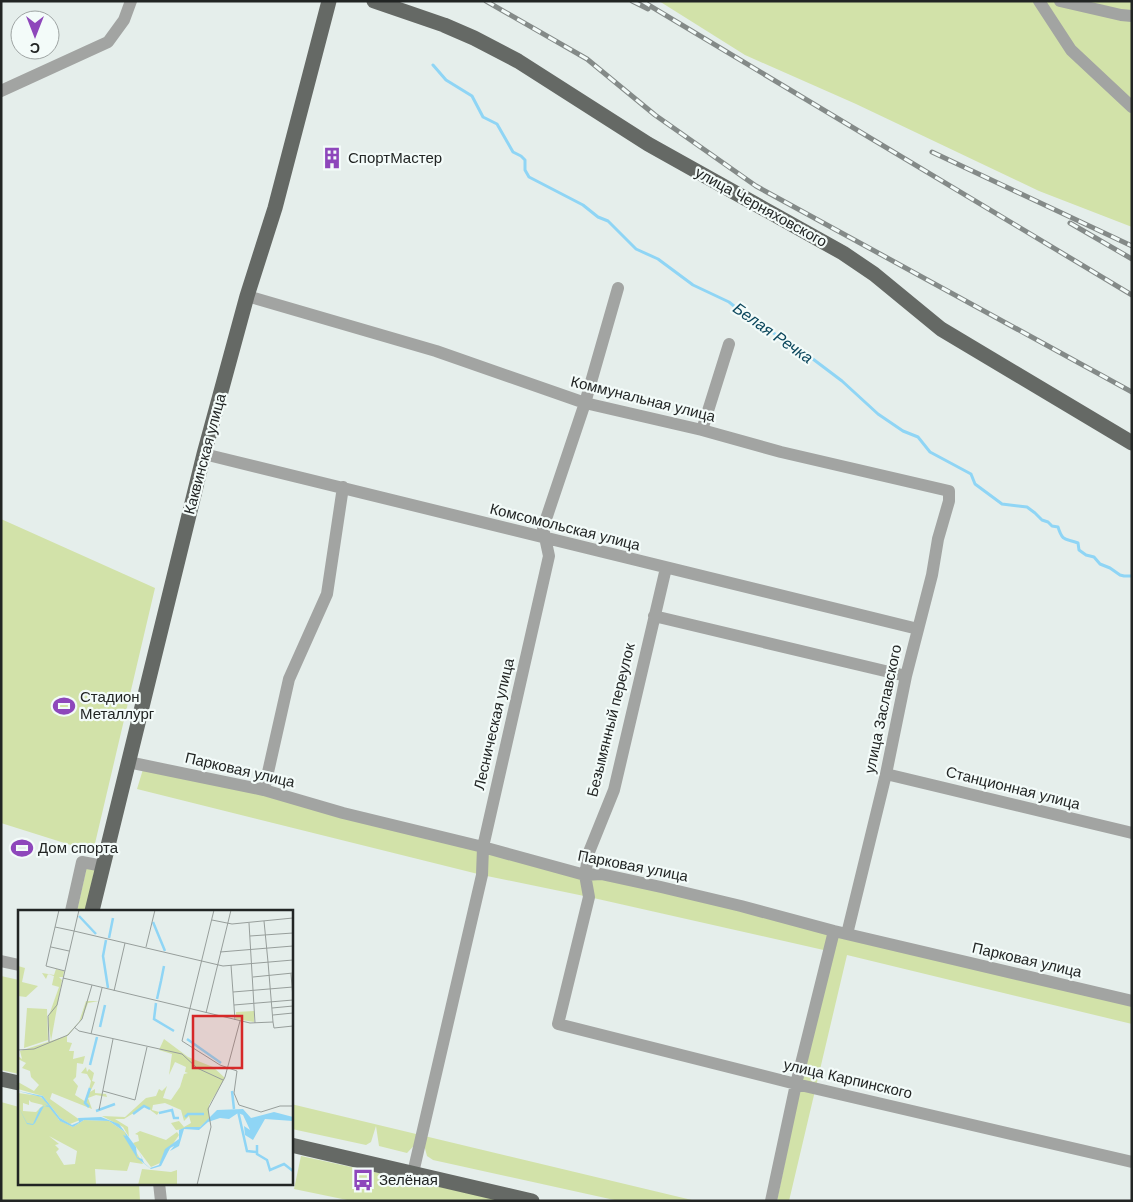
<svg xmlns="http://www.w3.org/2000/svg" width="1133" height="1202" font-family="'DM Sans',sans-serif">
  <rect width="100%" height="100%" fill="#e5eeeb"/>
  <path fill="#d2e2a9" d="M659,1H1132V227L1039,191L856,104L745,55Z
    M1,519L155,588L93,852L1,823Z
    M144,766L1132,1001V1024L847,955L789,1201H777L828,951L589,897L482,875L137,789Z
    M87,866L95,867L86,911H77Z
    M1,976L19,980V1074L1,1070Z
    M1,1102L19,1107V1183H139L140,1201H1Z
    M291,1104L696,1201H619L433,1160L427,1156L422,1137L407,1153L379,1146L376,1126L371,1142L366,1145L292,1129Z
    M301,1156L506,1201H352L294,1189Z"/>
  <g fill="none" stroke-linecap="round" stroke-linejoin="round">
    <path stroke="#8fd5f5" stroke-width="3" d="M433,65L446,80L472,96L483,117L497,124L513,152L521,156L525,160V170L529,177L583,205L598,217L608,221L636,249L658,259L693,285L729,302L749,318L801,350L842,381L878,414L903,431L918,437L930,452L971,474L975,484L1002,504L1027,507L1035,513L1042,520L1048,522L1052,526L1058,527C1063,543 1066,538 1078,543L1079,550L1086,555L1094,557L1100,564L1110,568L1120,575L1124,576H1132"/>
    <path stroke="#a2a4a2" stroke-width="12" d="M1039,1L1071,50L1132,107
      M1060,1L1121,15L1132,16
      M1,91L108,42L124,20L131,1
      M247,296L436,351L585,403L702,430L781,452L949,491V501L938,539L932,575L906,676L886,774L847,934
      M702,430L729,344
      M204,454L918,629
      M666,568L614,790L589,852L585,875L589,897L558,1024L796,1084L1132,1162
      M654,616L906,676
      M128,762L264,790L343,813L483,847L585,875L601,874L661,887L741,906L834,931L1132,1001
      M886,774L1132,833
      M264,790L289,679L327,594L343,487
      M71,911L82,862L103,866
      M1,961L19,965
      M413,1173L482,875L483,847L549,556L543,528L585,403L618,288
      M159,1183L161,1201
      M771,1201L796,1084L834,931"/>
    <path stroke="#656965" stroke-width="15" d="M374,1L444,25L474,38L518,61L648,144L843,253L874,274L941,329L1132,443
      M92,911L204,454L247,296L275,208L329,1
      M1,1079L19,1083
      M291,1145L532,1201"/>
    <g stroke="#848a88" stroke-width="5">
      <path id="rail" d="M486,1L587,59L655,115L756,186L1132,392
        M632,1L648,9
        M642,1L1132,295
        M932,152L1132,246
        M1070,223L1132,259"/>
    </g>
    <use href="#rail" stroke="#f3fbf9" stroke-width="3" stroke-dasharray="9" stroke-linecap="butt"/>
  </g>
  <defs>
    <g id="building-bare" transform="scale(1.725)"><path d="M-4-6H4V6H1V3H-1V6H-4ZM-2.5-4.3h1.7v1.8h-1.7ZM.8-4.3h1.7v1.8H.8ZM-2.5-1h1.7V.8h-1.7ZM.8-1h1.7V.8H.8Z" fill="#8e47bb" stroke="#f3fbf9" stroke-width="2.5" paint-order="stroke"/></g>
    <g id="stadium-bare" transform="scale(1.725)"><path d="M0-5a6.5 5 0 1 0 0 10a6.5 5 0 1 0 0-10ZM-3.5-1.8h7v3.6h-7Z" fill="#8e47bb" stroke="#f3fbf9" stroke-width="2.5" paint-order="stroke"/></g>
    <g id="bus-bare" transform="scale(1.725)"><path d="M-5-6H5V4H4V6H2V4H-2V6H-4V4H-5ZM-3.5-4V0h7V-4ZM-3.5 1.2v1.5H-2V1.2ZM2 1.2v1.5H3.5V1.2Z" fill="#8e47bb" stroke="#f3fbf9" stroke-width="2.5" paint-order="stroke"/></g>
  </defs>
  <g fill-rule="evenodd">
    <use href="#building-bare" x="332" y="158"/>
    <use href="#stadium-bare" x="64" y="706"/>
    <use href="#stadium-bare" x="22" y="848"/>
    <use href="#bus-bare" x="363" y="1180"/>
  </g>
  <g text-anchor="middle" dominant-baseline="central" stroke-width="4.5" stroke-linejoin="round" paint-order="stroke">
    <g font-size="15" fill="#222524" stroke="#f3fbf9" text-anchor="start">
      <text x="348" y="158">СпортМастер</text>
      <text x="80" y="697">Стадион<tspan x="80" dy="17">Металлург</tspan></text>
      <text x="38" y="848">Дом спорта</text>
      <text x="379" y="1180">Зелёная</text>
    </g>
    <g font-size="15" fill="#222524" stroke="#f3fbf9">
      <text transform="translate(761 207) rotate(29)">улица Черняховского</text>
      <text transform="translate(643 399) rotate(14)">Коммунальная улица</text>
      <text transform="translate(205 454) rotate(-75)">Каквинская улица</text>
      <text transform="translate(565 527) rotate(14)">Комсомольская улица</text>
      <text transform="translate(883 709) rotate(-78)">улица Заславского</text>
      <text transform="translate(611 720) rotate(-76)">Безымянный переулок</text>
      <text transform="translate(494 724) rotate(-77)">Лесническая улица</text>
      <text transform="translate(240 770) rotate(13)">Парковая улица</text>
      <text transform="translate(1013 788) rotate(14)">Станционная улица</text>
      <text transform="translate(633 866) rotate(11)">Парковая улица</text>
      <text transform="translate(1027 960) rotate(13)">Парковая улица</text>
      <text transform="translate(848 1079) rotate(13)">улица Карпинского</text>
    </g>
    <g font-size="16" font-style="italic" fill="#0c475d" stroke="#f3fbf9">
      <text transform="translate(773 333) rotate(35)">Белая Речка</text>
    </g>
  </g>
  <g transform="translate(18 910)">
    <rect width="275" height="275" fill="#e5eeeb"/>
    <path d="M0,56L7,58L4,72L20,76L8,87L0,86ZM38,59L46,61L45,67H41L44,70L33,131L30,108L41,77L34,75L36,66L30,64L28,69L24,63L36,65ZM68,91H81L70,93L64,109L49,126V132L54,133L51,141H56L55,149L67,146L65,154L59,153L58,167L55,170L60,176L57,185L68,192L73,171L69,164L63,163L68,157L69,162L71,159L76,163L74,171L77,172L72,182L77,179V183L88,184L89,187L78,185L70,188L74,199L34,183L32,189L62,210L52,214L42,208L25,186L0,179V172L16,181L21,175L13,167L12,161L4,158L8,153L0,149V146L4,149L2,141L48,126L61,112ZM9,98L29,99L30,130L6,138ZM236,101V112L218,109V102ZM146,129L170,147L195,157L207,168L191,195V209L182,217L158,220L153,213L161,211L166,217L173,213L171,206L166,211L163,200L147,193L135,195L134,200L141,202L139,205L127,196L106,209H97L110,217L111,227L105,217L84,206L107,207L128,188L138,186L141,179L144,181L149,176L145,188L153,190L162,177L166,164L170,163L167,162L168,157L157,152L151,165L154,144L141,140ZM0,183L21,186L30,193L41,210L55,217L66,210L91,211L107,222L125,254L112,252L109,261L77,259L78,275H0ZM11,190L13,192L25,195L18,202L5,201V193L11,195ZM31,226L59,241L57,254L46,255L38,242L41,239L37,235L41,234ZM122,221L148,230L159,222L161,225L142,253L133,257L115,233L121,231L120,225L117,224ZM124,259L153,262L159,260V275H120Z" fill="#d2e2a9" fill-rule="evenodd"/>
    <path d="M0,181L25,186L42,208L54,215L61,212L60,208L83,207L101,214L118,237L119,247L124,249L121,241L126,253L132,258L141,255L147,239L161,229V220L168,217H182L199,200L225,199L233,208L256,202L275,207V211L247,209L235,230L227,225L226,216L232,220L225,205L220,203L211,209L202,208L190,212L181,220L166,219L161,236L152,241L156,236L152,238L143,256L133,259L119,248L105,225L108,226L107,222L91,211L66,210L55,217L42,211L31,197L26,196L17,213L15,215L9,214L0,196L9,213L15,214L22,198L26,196H29L26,194L31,196L23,187Z" fill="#8fd5f5"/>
    <path fill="none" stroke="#8fd5f5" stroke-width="2.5" d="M61,6L78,24M135,12L147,41M91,28L95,8M88,30L85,46L90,78M143,71L146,56M139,89L143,71M138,93L136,109L156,121M82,117L87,95M169,129L203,153M72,155L79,127M214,181L216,199M71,197L67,193L72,178M78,201L97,194M220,201L229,241L238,242M141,203L154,200L156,208H161M115,204L126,196L132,199M167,207L170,204H186M239,235V244L249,250L252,260L266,254L275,261"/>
    <path fill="none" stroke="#979e9b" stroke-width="1" d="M41,0L28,56L47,61M196,0L164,131L202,155L219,161L216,183L221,195L243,202L262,196H275M194,10L214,14L275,8M246,11L250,52M231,13L237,113M37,17L56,21M56,21L205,56L275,50M232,26L275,23M33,37L51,41M128,37L137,0M202,42L275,36M213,55L217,110M273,64L275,88M235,67L275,63M45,68L232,113L255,112L250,52M96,81L107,33M215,82L275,77M216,95L275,90M254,98L275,96M188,103L213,0M255,105L275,103M255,112L256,118L275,116M56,117L61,121L164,144L179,158L205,170M73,124L84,78M31,132L30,106L39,95L61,0M0,140L16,139L50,125L64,109L74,75M85,181L117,190L129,137M81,200L95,129M179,275L193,217L190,199L207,167L222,111"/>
    <path fill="#d62828" fill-opacity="0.15" stroke="#d62828" stroke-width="2.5" d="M175,106H224V158H175Z"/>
    <rect width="275" height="275" fill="none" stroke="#222524" stroke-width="2.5"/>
  </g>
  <rect width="1133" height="1202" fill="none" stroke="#222524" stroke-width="5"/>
  <g transform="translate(35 35) rotate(180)"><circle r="24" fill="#f3fbf9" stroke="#9fa5a4"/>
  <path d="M0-4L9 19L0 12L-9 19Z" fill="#8e47bb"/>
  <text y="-8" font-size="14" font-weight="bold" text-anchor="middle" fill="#222524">С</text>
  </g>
</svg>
